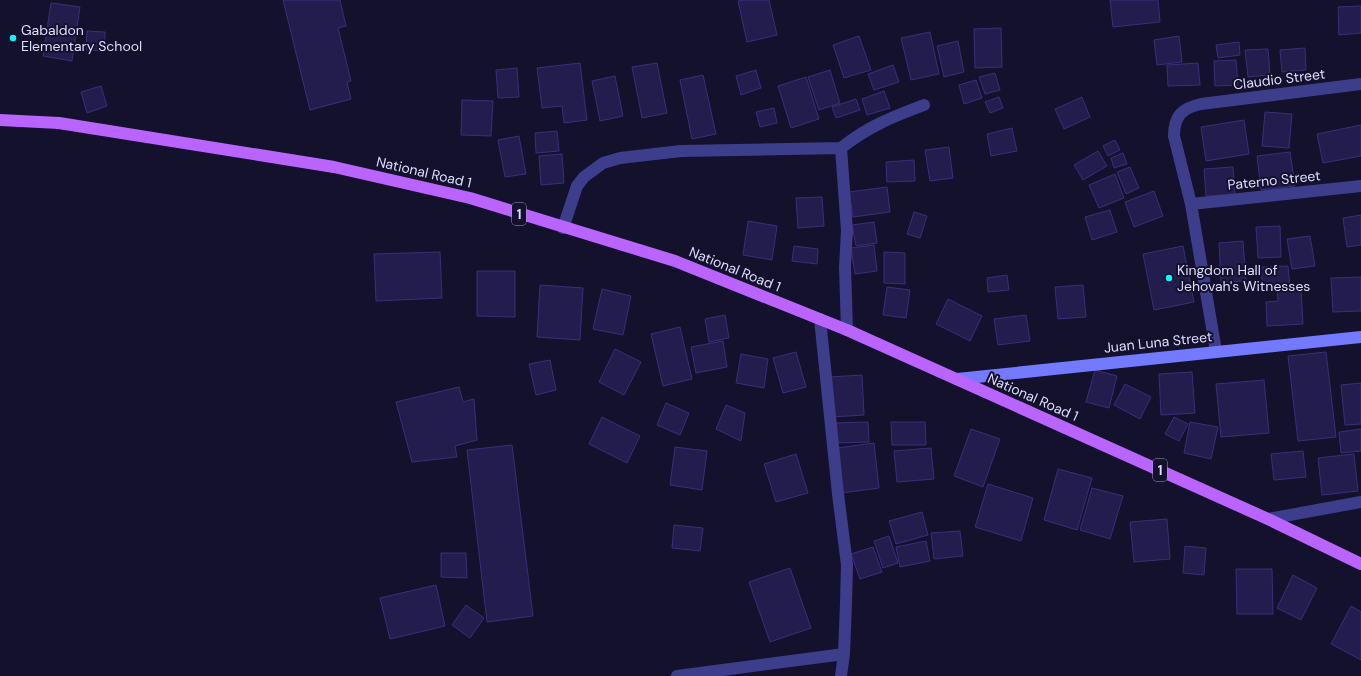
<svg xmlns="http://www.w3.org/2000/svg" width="1361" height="676" font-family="'DM Sans',sans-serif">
  <rect width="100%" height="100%" fill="#14112d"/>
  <path fill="#231d4e" stroke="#382f7a" d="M283,0H340L346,26L338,28L351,81L347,82L351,99L310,110Z
    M744,0H769L777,35L747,42L738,1Z
    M1110,0H1158L1160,22L1113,27Z
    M51,3L80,7L72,61L43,56Z
    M1361,6V33L1339,35L1338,7Z
    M1001,28L1002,67L975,68L974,29Z
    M87,31L105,32V51L86,50Z
    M930,32L939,74L911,80L901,38Z
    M859,36L871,70L844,78L833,45Z
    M1179,36L1182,62L1157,65L1154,40Z
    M958,41L964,72L944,77L937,46Z
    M1239,42L1240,55L1218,58L1216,45Z
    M1305,48L1306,70L1282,72L1280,50Z
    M1268,49L1270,75L1248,77L1245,50Z
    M1236,60L1238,85L1215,86L1214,61Z
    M580,63L587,120L564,123L562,106L542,108L537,68Z
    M657,63L667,113L642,118L632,67Z
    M1198,63L1200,85L1168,86L1167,65Z
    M893,65L899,82L874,90L868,74Z
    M517,68L519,97L498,98L496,70Z
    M756,70L761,88L741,95L736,76Z
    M830,70L840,103L819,110L808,77Z
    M995,73L1000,90L985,94L979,77Z
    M703,75L716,134L692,139L680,80Z
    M615,76L623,116L600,121L592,81Z
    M806,77L819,119L791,128L778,86Z
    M976,80L982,98L964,104L959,85Z
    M101,86L107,106L87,113L81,92Z
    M884,91L890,108L867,115L862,99Z
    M999,97L1003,108L990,113L985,102Z
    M1082,97L1090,117L1064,129L1055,109Z
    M856,99L860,110L836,118L832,107Z
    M462,100L493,101L491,136L461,135Z
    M774,108L777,123L760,127L756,112Z
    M1265,112L1292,114L1289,148L1262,146Z
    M1244,120L1249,154L1206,161L1201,127Z
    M1361,125V156L1323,163L1317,134Z
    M1012,128L1017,151L991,156L987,134Z
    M557,131L559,151L536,153L535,133Z
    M519,136L526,174L505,177L498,140Z
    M1115,140L1120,150L1108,156L1103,146Z
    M949,147L953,178L930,181L925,150Z
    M1098,151L1107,166L1083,180L1074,165Z
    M1290,152L1295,186L1261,190L1257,156Z
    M1123,153L1127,164L1114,168L1111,158Z
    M562,154L564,183L541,185L539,156Z
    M914,160L915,181L887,182L886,162Z
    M1130,167L1139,188L1126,194L1117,172Z
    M1233,167L1235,195L1206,196L1204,169Z
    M1115,174L1124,198L1099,208L1089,185Z
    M887,187L890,212L853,217L849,192Z
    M1154,191L1163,216L1134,227L1125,202Z
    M822,197L824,226L798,228L796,198Z
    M1110,210L1117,232L1092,240L1085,217Z
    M914,212L927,216L920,238L907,234Z
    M1361,215V245L1347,247L1343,218Z
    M748,221L777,226L772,260L743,255Z
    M874,222L877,243L856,246L852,225Z
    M1280,226L1281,257L1258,258L1256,227Z
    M1310,236L1315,266L1292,269L1287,239Z
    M1243,241L1246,281L1221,282L1219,243Z
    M874,245L877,271L855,274L851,248Z
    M794,246L818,249L817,264L792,261Z
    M1183,246L1194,302L1154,310L1143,254Z
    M440,252L442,298L376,301L374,254Z
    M884,252L905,253V284L884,283Z
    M1288,266L1290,287L1263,289L1261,267Z
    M477,271H515V317L477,316Z
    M1007,275L1009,290L988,292L987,278Z
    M1361,277V311L1333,312L1331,278Z
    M540,285L583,288L580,340L537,337Z
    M1083,285L1086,317L1058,319L1055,287Z
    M887,287L910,290L906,318L883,315Z
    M1301,288L1303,324L1267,326L1266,302L1278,301L1277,289Z
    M602,289L631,296L623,335L593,329Z
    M948,299L982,316L970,341L936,324Z
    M725,315L729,338L709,342L705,319Z
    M1026,315L1030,341L998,345L994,319Z
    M680,327L692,379L663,386L651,334Z
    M723,341L727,367L696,373L691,347Z
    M615,349L641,362L624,395L599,382Z
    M796,352L806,387L783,393L773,358Z
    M1326,352L1336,437L1298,441L1288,356Z
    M741,354L768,359L764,388L736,383Z
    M550,360L556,390L536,395L529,364Z
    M1095,370L1117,376L1109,408L1086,402Z
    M1192,372L1195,413L1161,415L1159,374Z
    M862,375L864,415L832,417L830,377Z
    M1264,380L1269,433L1221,437L1216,384Z
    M1361,383V424L1345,425L1341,385Z
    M1125,384L1151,397L1140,419L1114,405Z
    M459,387L463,402L474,399L477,440L455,446L457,457L412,462L396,402Z
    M666,403L689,413L680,435L657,425Z
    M726,405L745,413L741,441L716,429Z
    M602,417L640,436L627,463L589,444Z
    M1174,417L1188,424L1179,441L1165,434Z
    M868,422L869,442L836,443L835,423Z
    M891,422H925L926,445H892Z
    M1190,422L1218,427L1211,459L1184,453Z
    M971,429L1000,439L983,487L954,476Z
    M1361,429V451L1341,453L1339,432Z
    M874,443L879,488L842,493L837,448Z
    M512,445L533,616L487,622L467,450Z
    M675,447L707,451L702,490L670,485Z
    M931,448L934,479L897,482L894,451Z
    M1303,451L1306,477L1274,480L1271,454Z
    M796,454L808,493L776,502L764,464Z
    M1354,454L1358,491L1322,495L1318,458Z
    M1058,469L1092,478L1077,530L1044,520Z
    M988,484L1033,498L1021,541L975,527Z
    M1092,488L1123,496L1110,539L1080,530Z
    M922,512L928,535L896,544L889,521Z
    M1167,519L1170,559L1134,562L1130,522Z
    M674,525L703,528L700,551L672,548Z
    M960,531L963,556L934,559L931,533Z
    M889,536L898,563L883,568L874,541Z
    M926,541L930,561L900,567L896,547Z
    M1185,546L1206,548L1204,575L1183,573Z
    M873,547L882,572L860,579L851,554Z
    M441,553H466L467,578L441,577Z
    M790,568L811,628L770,642L749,582Z
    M1236,569H1272L1273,614H1237Z
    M1293,575L1317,588L1301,620L1277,608Z
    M436,585L445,626L390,639L380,598Z
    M466,605L484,618L470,638L452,625Z
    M1351,606L1361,612V660L1331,644Z"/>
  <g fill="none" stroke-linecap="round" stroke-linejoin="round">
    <path stroke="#3c3e8c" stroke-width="12" d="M1191,204L1361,186
      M563,228L577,186L584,177L603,163L620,158L681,151L841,148
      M820,319L838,494L847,565L846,603L844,654L841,676
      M847,330L845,267L847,231L841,148C869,126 892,117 924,105
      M1216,351L1191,204L1174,136C1174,116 1182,108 1201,104L1361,84
      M1268,519L1361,502
      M677,676L844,654"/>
    <path stroke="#747aff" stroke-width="12" d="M957,379L1361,337"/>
    <path stroke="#ba64ff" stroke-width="12" d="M0,120L59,123L334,167L470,198L675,261L847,330L1268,519L1361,564"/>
  </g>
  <g fill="#09f8ff" stroke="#14112d" stroke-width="1.5">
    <circle cx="13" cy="38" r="4"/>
    <circle cx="1169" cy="278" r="4"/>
  </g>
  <g text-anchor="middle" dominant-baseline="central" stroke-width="4" stroke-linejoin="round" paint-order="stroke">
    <g fill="#14112d" stroke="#a1a0c0" stroke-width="1">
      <rect x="512" y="203" width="14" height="22" rx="3"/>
      <rect x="1153" y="459" width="14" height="22" rx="3"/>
    </g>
    <g font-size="13" font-weight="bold" fill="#deddff">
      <text x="519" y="214">1</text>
      <text x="1160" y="470">1</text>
    </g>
    <g font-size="14" fill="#deddff" stroke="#14112d" text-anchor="start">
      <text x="21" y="30">Gabaldon<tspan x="21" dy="16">Elementary School</tspan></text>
      <text x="1177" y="270">Kingdom Hall of<tspan x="1177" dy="16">Jehovah's Witnesses</tspan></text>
    </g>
    <g font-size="14" fill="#deddff" stroke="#14112d">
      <text transform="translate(1279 79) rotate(-7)">Claudio Street</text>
      <text transform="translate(424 172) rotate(13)">National Road 1</text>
      <text transform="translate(1274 180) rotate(-6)">Paterno Street</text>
      <text transform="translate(735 269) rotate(22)">National Road 1</text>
      <text transform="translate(1158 342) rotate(-6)">Juan Luna Street</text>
      <text transform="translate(1033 397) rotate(24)">National Road 1</text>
    </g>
  </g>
</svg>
